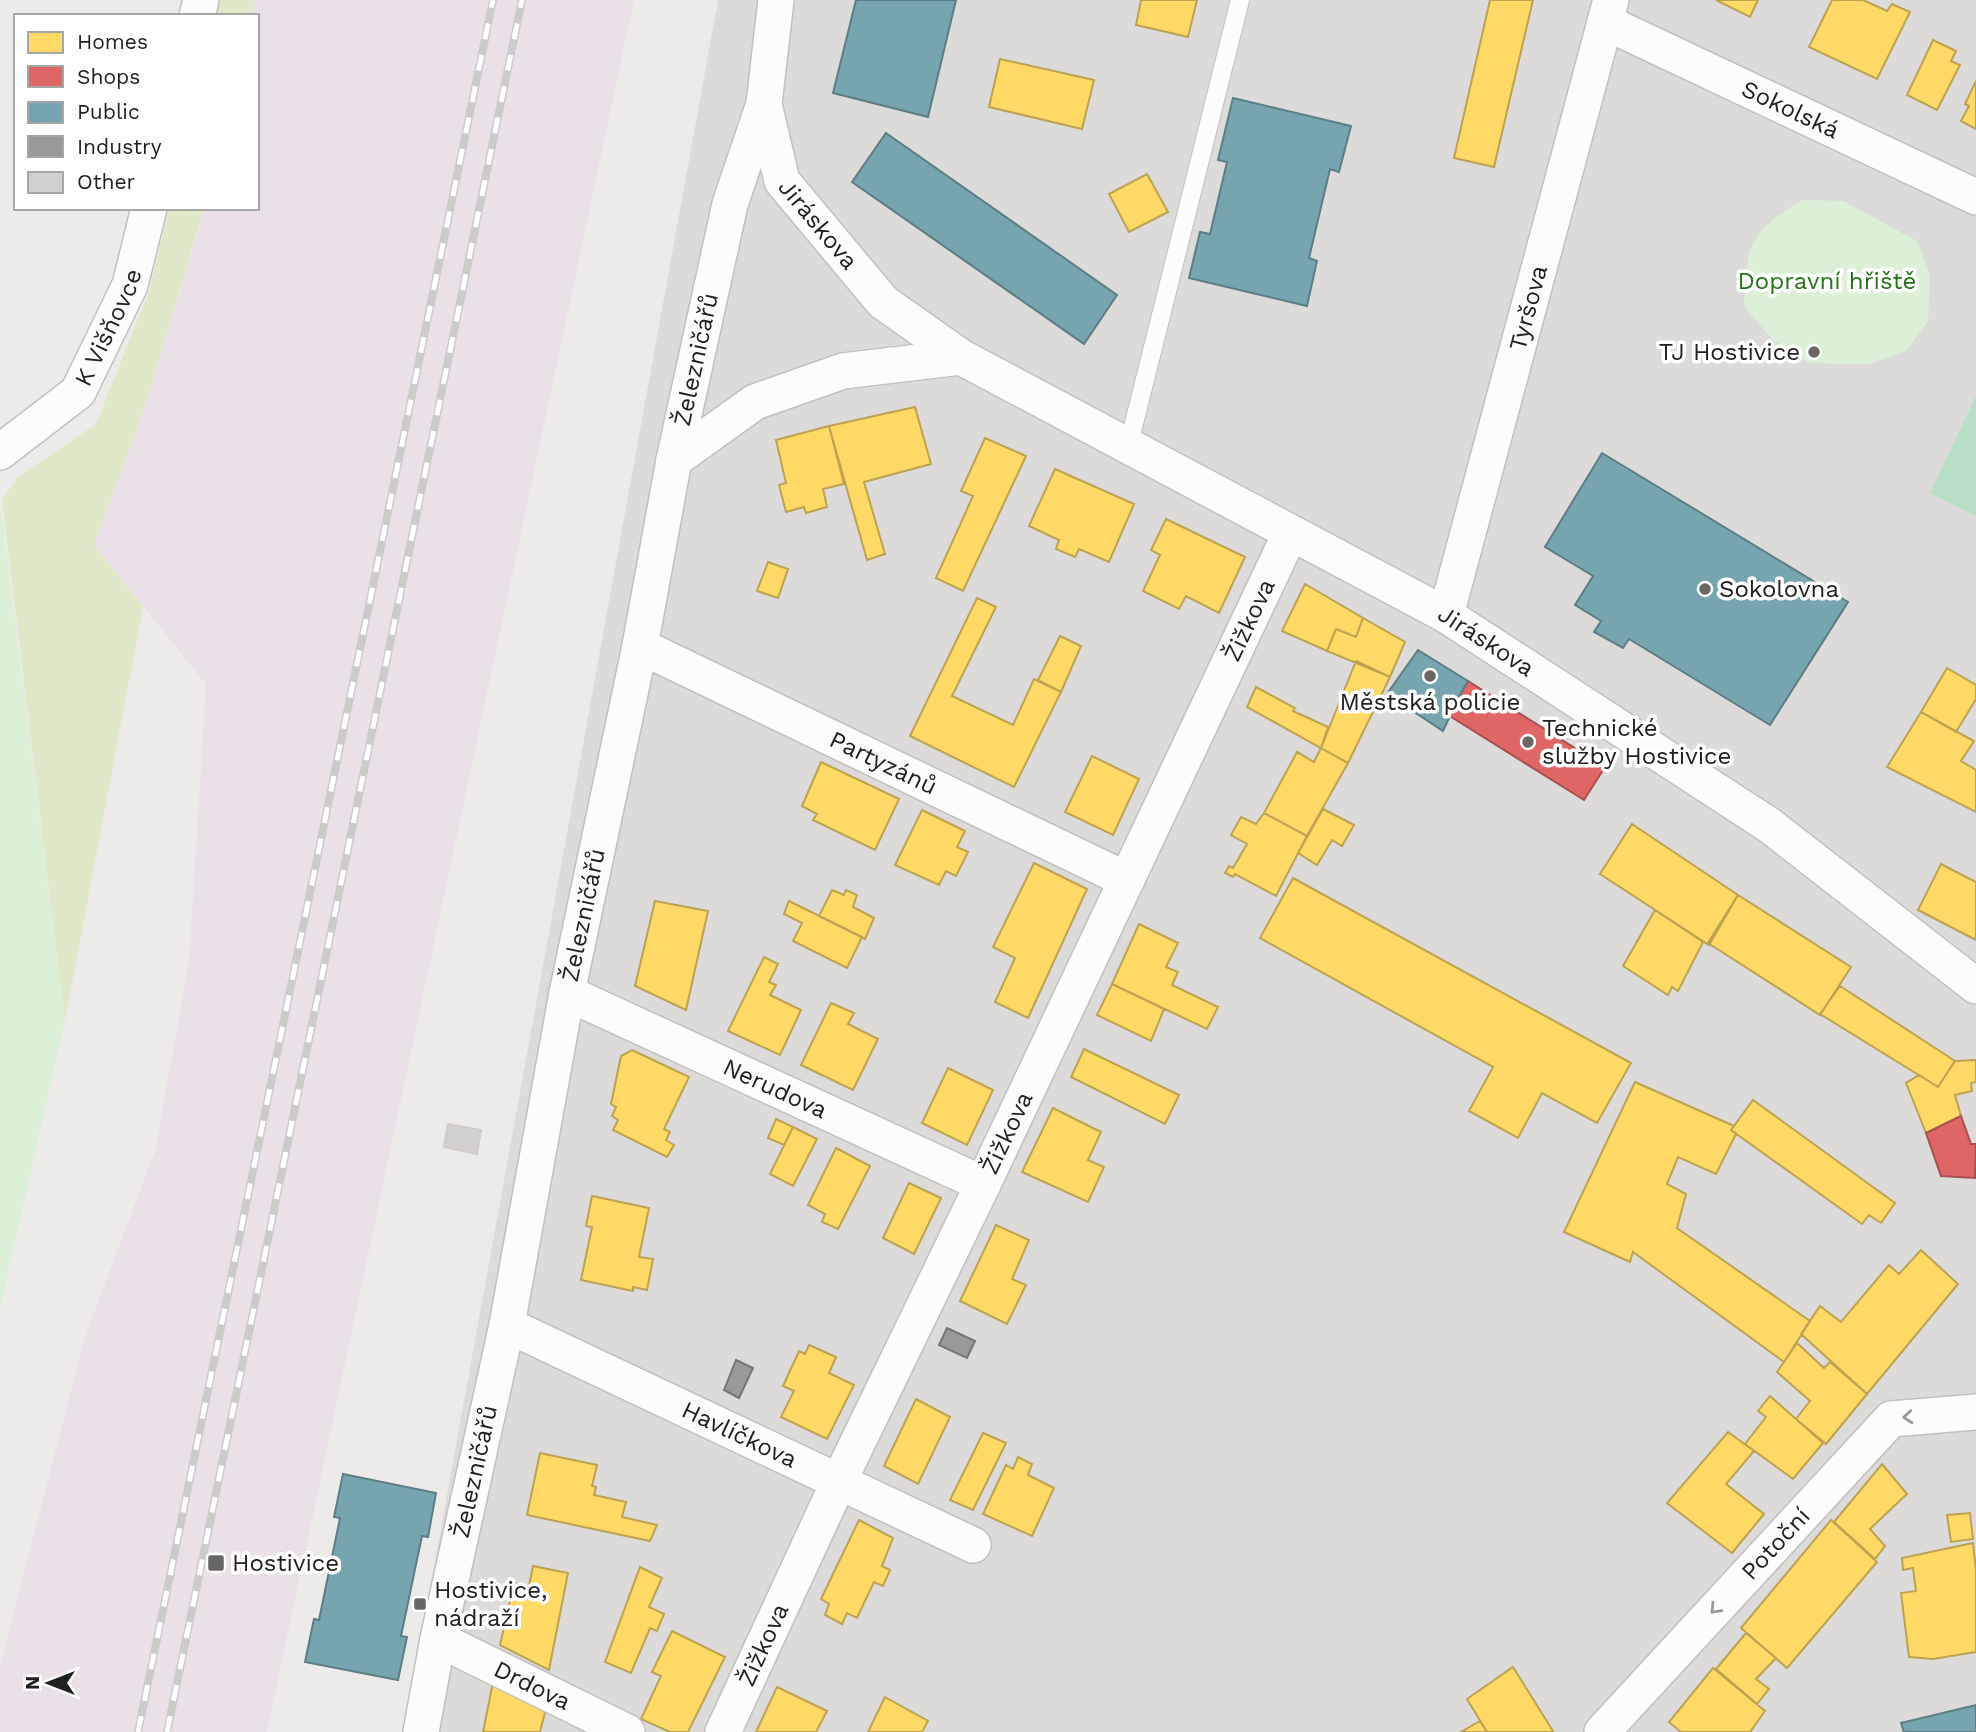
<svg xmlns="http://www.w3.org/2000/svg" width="1976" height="1732" font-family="'Work Sans',sans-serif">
  <rect width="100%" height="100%" fill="#edebe9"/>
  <path fill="#dddbda" d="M718,0H1976V1732H404Z"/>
  <path fill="#eae1e8" d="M255,0H634L267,1732H0V1666L85,1336L155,1151L189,961L206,684L94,545L147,401L205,208H257V16H252Z"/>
  <path fill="#dcdbda" d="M484,1520L512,1526L494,1612L467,1606Z
    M446,1700L476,1706L471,1732H439Z"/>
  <path fill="#e0e8ca" d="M217,0H255L252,16H213Z
    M169,208H204L147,401L94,545L143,607L65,1021L2,500L18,477L96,424L149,292Z"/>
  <path fill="#dcf0d7" d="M1802,200L1844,201L1918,242L1930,276L1928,321L1906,351L1869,364L1809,363L1772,339L1744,306C1747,243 1747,235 1802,200Z
    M0,500L65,1021L0,1309Z"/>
  <path fill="#b8e0c6" d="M1976,396V516L1930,493Z"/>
  <path fill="#ffd966" stroke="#bca251" stroke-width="2" d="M1141,0H1197L1188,37L1136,25Z
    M1490,0H1533L1494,167L1454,158Z
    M1716,0H1758L1750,17Z
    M1832,0H1863L1887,11L1892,4L1910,12L1877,79L1809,47Z
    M1933,40L1956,51L1951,61L1960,65L1937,110L1907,95Z
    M1000,59L1094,80L1082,129L989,107Z
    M1976,81V129L1961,121L1969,106L1965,104Z
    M1147,174L1168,212L1129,232L1109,194Z
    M915,407L931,464L864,482L885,554L867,560L829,426Z
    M829,426L844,484L823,489L827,507L806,513L804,507L786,512L779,485L786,483L776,440Z
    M985,438L1026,456L963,591L936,578L973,496L961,491Z
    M1055,469L1134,504L1109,562L1079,549L1075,557L1056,549L1059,540L1029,526Z
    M1166,519L1245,557L1219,613L1186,596L1179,609L1143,591L1160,555L1151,550Z
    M768,562L788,569L778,598L757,591Z
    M1305,584L1363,618L1356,637L1336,629L1327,651L1282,631Z
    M977,598L996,607L952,696L1013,725L1034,679L1061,692L1014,787L910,736Z
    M1363,618L1405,642L1390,677L1327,651L1336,629L1356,637Z
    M1060,636L1081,646L1061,692L1038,680Z
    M1356,661L1390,677L1348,763L1321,748Z
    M1947,668L1976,685V699L1956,732L1921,712Z
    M1256,687L1295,708L1293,711L1328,727L1321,748L1247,707Z
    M1921,712L1974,741L1961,761L1976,770V812L1887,767Z
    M1321,748L1348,763L1307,836L1264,813L1297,752L1314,762Z
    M1092,756L1139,779L1113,835L1065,812Z
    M821,762L899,799L875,850L813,820L817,814L802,806Z
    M1323,809L1354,825L1342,846L1332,840L1317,865L1298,853Z
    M922,810L965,831L957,847L968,852L956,876L946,871L939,885L895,865Z
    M1264,813L1307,836L1276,896L1235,874L1233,877L1225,873L1229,866L1233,868L1247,844L1231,835L1241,817L1256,824Z
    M1632,824L1738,895L1709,945L1600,874Z
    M1034,863L1087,889L1028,1018L995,1002L1015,958L993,947Z
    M1941,864L1976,882V940L1918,910Z
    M1293,878L1631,1063L1597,1123L1542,1093L1518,1138L1469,1111L1493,1067L1260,938Z
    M832,890L844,895L846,890L857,895L853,907L874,918L865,939L819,916Z
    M1738,895L1851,967L1820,1015L1708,943Z
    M655,901L708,911L686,1010L635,986Z
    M789,901L862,937L847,968L793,941L802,923L784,914Z
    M1655,910L1703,942L1678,991L1672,987L1668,995L1623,966Z
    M1139,924L1178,943L1166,967L1178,972L1172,985L1218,1007L1207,1029L1112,984Z
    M764,957L778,964L769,982L776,985L770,995L801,1010L780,1055L728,1031Z
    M1112,984L1164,1009L1151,1041L1097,1015Z
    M1840,986L1955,1061L1938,1087L1820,1014Z
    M831,1003L854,1013L848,1024L878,1039L853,1090L801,1065Z
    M1084,1049L1179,1095L1165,1124L1071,1077Z
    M632,1050L689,1077L664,1129L670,1132L666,1140L674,1145L667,1157L613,1130L618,1120L612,1116L616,1107L611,1104L621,1056Z
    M1976,1060V1082L1971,1083L1972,1091L1955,1095L1961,1116L1926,1133L1906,1083L1919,1075L1938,1087L1955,1061Z
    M948,1068L993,1090L967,1145L922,1123Z
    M1635,1082L1734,1126L1731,1130L1736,1134L1716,1174L1678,1157L1667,1184L1686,1194L1677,1228L1810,1321L1784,1362L1633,1252L1630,1262L1564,1232Z
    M1753,1100L1895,1203L1881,1223L1869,1215L1862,1224L1731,1130Z
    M1053,1108L1101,1132L1088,1160L1104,1167L1088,1202L1022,1172Z
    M776,1119L793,1127L784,1145L768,1138Z
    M793,1127L817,1139L793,1186L770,1174Z
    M836,1148L870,1166L838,1229L822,1222L825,1214L808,1205Z
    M909,1183L941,1198L914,1254L883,1238Z
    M592,1196L649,1208L639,1257L653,1259L647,1290L633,1287V1291L581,1280L592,1227L586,1226Z
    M996,1225L1029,1240L1012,1279L1026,1285L1007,1324L960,1301Z
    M1921,1250L1958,1284L1867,1394L1801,1334L1820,1306L1841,1322L1889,1265L1899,1274Z
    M1797,1343L1824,1368L1830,1362L1867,1394L1826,1444L1796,1419L1810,1401L1777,1372Z
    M809,1345L836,1357L829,1373L854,1385L827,1439L781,1417L794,1391L783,1386L799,1351L805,1354Z
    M1770,1396L1823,1443L1793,1479L1745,1444L1766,1417L1758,1411Z
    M916,1399L950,1417L918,1484L884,1466Z
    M1728,1432L1754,1451L1726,1484L1764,1514L1732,1553L1667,1503Z
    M983,1433L1006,1443L973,1510L950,1500Z
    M540,1453L597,1465L592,1486L596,1487L594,1495L626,1502L622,1517L657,1525L650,1541L527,1515Z
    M1018,1457L1032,1464L1028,1475L1054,1488L1032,1536L983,1514L1006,1465L1013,1469Z
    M1882,1464L1907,1494L1870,1529L1885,1546L1875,1559L1834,1522Z
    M1970,1513L1973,1539L1951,1542L1947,1515Z
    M859,1520L893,1538L882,1566L890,1570L883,1586L874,1582L857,1618L847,1613L842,1624L825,1615L829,1604L821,1599Z
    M1831,1520L1877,1562L1787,1668L1741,1628Z
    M1973,1543L1976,1571V1652L1933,1659L1909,1657L1901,1593L1916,1591L1913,1568L1903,1570L1902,1558Z
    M533,1566L568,1573L549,1670L500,1645L514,1583L529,1586Z
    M640,1567L662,1578L649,1607L664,1614L657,1631L650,1628L631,1673L605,1662Z
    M672,1631L725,1657L688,1732H670L641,1719L661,1676L652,1672Z
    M1746,1633L1776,1658L1756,1679L1769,1689L1757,1704L1716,1669Z
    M1513,1667L1553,1731L1552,1732H1487L1467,1699Z
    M1713,1668L1765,1711L1750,1732H1681L1669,1722Z
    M493,1682L546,1708L540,1732H483Z
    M777,1687L827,1711L816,1732H756Z
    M885,1697L928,1721L922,1732H868Z
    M1480,1721L1487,1732H1461Z"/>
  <path fill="#e06666" stroke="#a65151" stroke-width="2" d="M1468,681L1605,767L1584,800L1448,715Z
    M1961,1116L1971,1144H1976L1975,1178L1941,1176L1926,1133Z"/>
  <path fill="#76a5af" stroke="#5c7d84" stroke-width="2" d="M856,0H956L928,117L833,93Z
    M1233,98L1351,126L1339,172L1330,169L1309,258L1317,261L1307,306L1189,278L1200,232L1210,234L1227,162L1218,160Z
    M886,133L1117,295L1084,344L852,182Z
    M1602,453L1848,602L1770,725L1629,639L1623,648L1594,632L1601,621L1575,605L1593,576L1545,547Z
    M1418,650L1468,681L1448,715L1450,716L1443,731L1387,694Z
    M343,1474L436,1493L428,1537L422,1536L401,1636L407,1637L398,1680L305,1662L314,1619L319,1620L340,1518L334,1517Z
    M1976,1705V1732H1904L1901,1723Z"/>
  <path fill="#999" stroke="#757575" stroke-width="2" d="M947,1328L975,1341L967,1358L939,1345Z
    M736,1360L753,1368L739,1398L724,1390Z"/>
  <path fill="#d2d0ce" stroke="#d0ccca" stroke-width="2" d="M448,1124L481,1130L477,1154L444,1147Z"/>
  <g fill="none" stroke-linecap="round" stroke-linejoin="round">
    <g stroke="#c1c0bf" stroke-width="20">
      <path id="lane" d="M1128,447L1240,0"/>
    </g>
    <g stroke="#c1c0bf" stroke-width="38">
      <g id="street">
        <path id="s1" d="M776,0L764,104L782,181L883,302L961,357L1446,615L1769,825L1976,986"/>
        <path d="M197,16L201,0"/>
        <path id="s2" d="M1605,22L1976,197"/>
        <path id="s3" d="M0,452L78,392L130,285L149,208"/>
        <path d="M674,460L755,402L843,371L961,357"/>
        <path id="s4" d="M1446,615L1611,0"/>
        <path id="s5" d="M640,646L1127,880"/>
        <path id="s6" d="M567,993L983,1184"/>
        <path id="s7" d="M507,1325L973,1545"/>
        <path id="s8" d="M438,1639L627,1732"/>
        <path id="s9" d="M421,1732L438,1639L507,1325L567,993L640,646L674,460L730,204L764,104"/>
        <path id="s10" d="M723,1732L840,1479L983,1184L1290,534"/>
        <path id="s11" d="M1602,1732L1891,1419L1976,1412"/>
      </g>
    </g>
    <use href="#lane" stroke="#fcfcfc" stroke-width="18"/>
    <use href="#street" stroke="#fcfcfc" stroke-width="35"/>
    <g stroke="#cbcbca" stroke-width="8">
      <path id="rail" d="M138,1732L493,0
        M167,1732L522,0"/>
    </g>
    <use href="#rail" stroke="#fff" stroke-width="5" stroke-dasharray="16" stroke-linecap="butt"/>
  </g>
  <defs><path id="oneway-chevron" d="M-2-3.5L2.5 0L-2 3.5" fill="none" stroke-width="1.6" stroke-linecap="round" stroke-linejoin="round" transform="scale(1.75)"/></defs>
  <g stroke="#999">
    <use href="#oneway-chevron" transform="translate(1908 1417) rotate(175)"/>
    <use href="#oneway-chevron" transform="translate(1715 1609) rotate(133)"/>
  </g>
  <g fill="#686766" stroke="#fff" stroke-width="2.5">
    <circle cx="1814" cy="352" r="7"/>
    <circle cx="1705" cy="589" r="7"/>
    <circle cx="1430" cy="676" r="7"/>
    <circle cx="1528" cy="742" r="7"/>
    <rect x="207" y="1554" width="18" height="18" rx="3.5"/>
    <rect x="413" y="1597" width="14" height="14" rx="3.5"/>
  </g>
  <g text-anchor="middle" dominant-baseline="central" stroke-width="7" stroke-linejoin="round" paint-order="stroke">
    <g font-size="24" fill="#202020" stroke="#fff">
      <text stroke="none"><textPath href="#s2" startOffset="205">Sokolská</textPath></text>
      <text stroke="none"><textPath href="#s1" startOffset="240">Jiráskova</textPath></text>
      <text stroke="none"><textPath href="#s4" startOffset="318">Tyršova</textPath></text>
      <text stroke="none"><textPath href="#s3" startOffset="170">K Višňovce</textPath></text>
      <text stroke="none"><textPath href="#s9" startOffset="1400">Železničářů</textPath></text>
      <text stroke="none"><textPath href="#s10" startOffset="1230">Žižkova</textPath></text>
      <text stroke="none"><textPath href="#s1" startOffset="1034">Jiráskova</textPath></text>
      <text stroke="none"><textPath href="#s5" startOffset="270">Partyzánů</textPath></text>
      <text stroke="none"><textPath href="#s9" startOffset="833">Železničářů</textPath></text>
      <text stroke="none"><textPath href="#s6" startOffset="229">Nerudova</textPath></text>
      <text stroke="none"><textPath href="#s10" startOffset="663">Žižkova</textPath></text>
      <text stroke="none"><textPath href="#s7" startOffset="257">Havlíčkova</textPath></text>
      <text stroke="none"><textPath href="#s9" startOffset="266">Železničářů</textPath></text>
      <text stroke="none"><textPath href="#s11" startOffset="256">Potoční</textPath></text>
      <text stroke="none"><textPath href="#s10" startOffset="96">Žižkova</textPath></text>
      <text stroke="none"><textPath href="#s8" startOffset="105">Drdova</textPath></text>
    </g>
    <g font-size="24" fill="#227615" stroke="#fff">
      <text x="1827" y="281">Dopravní hřiště</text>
    </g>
    <g font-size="24" fill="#202020" stroke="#fff" text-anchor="start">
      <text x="1800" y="352" text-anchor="end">TJ Hostivice</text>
      <text x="1719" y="589">Sokolovna</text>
      <text x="1430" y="702" text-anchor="middle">Městská policie</text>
      <text x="1542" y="728">Technické<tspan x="1542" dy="28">služby Hostivice</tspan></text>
      <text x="232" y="1563">Hostivice</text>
      <text x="434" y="1590">Hostivice,<tspan x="434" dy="28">nádraží</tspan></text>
    </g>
  </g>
  <rect x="14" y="14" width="245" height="196" fill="#ffffff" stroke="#a6a6a6" stroke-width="2"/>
  <rect x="28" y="32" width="35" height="21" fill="#ffd966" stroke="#a6a6a6" stroke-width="2"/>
  <text x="77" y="49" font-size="21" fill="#202020">Homes</text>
  <rect x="28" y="66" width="35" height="21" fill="#e06666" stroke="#a6a6a6" stroke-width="2"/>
  <text x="77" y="84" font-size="21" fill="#202020">Shops</text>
  <rect x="28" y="102" width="35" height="21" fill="#76a5af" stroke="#a6a6a6" stroke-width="2"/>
  <text x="77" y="119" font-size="21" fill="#202020">Public</text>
  <rect x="28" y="136" width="35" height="21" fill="#999999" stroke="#a6a6a6" stroke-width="2"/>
  <text x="77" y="154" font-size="21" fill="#202020">Industry</text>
  <rect x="28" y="172" width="35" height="21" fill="#d2d0ce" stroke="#a6a6a6" stroke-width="2"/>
  <text x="77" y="189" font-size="21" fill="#202020">Other</text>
  <g transform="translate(49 1683) rotate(270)" stroke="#ffffff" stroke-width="5" paint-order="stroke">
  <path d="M0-5L12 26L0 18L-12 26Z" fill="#202020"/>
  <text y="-10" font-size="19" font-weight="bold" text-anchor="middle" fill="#202020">N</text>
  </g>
</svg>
